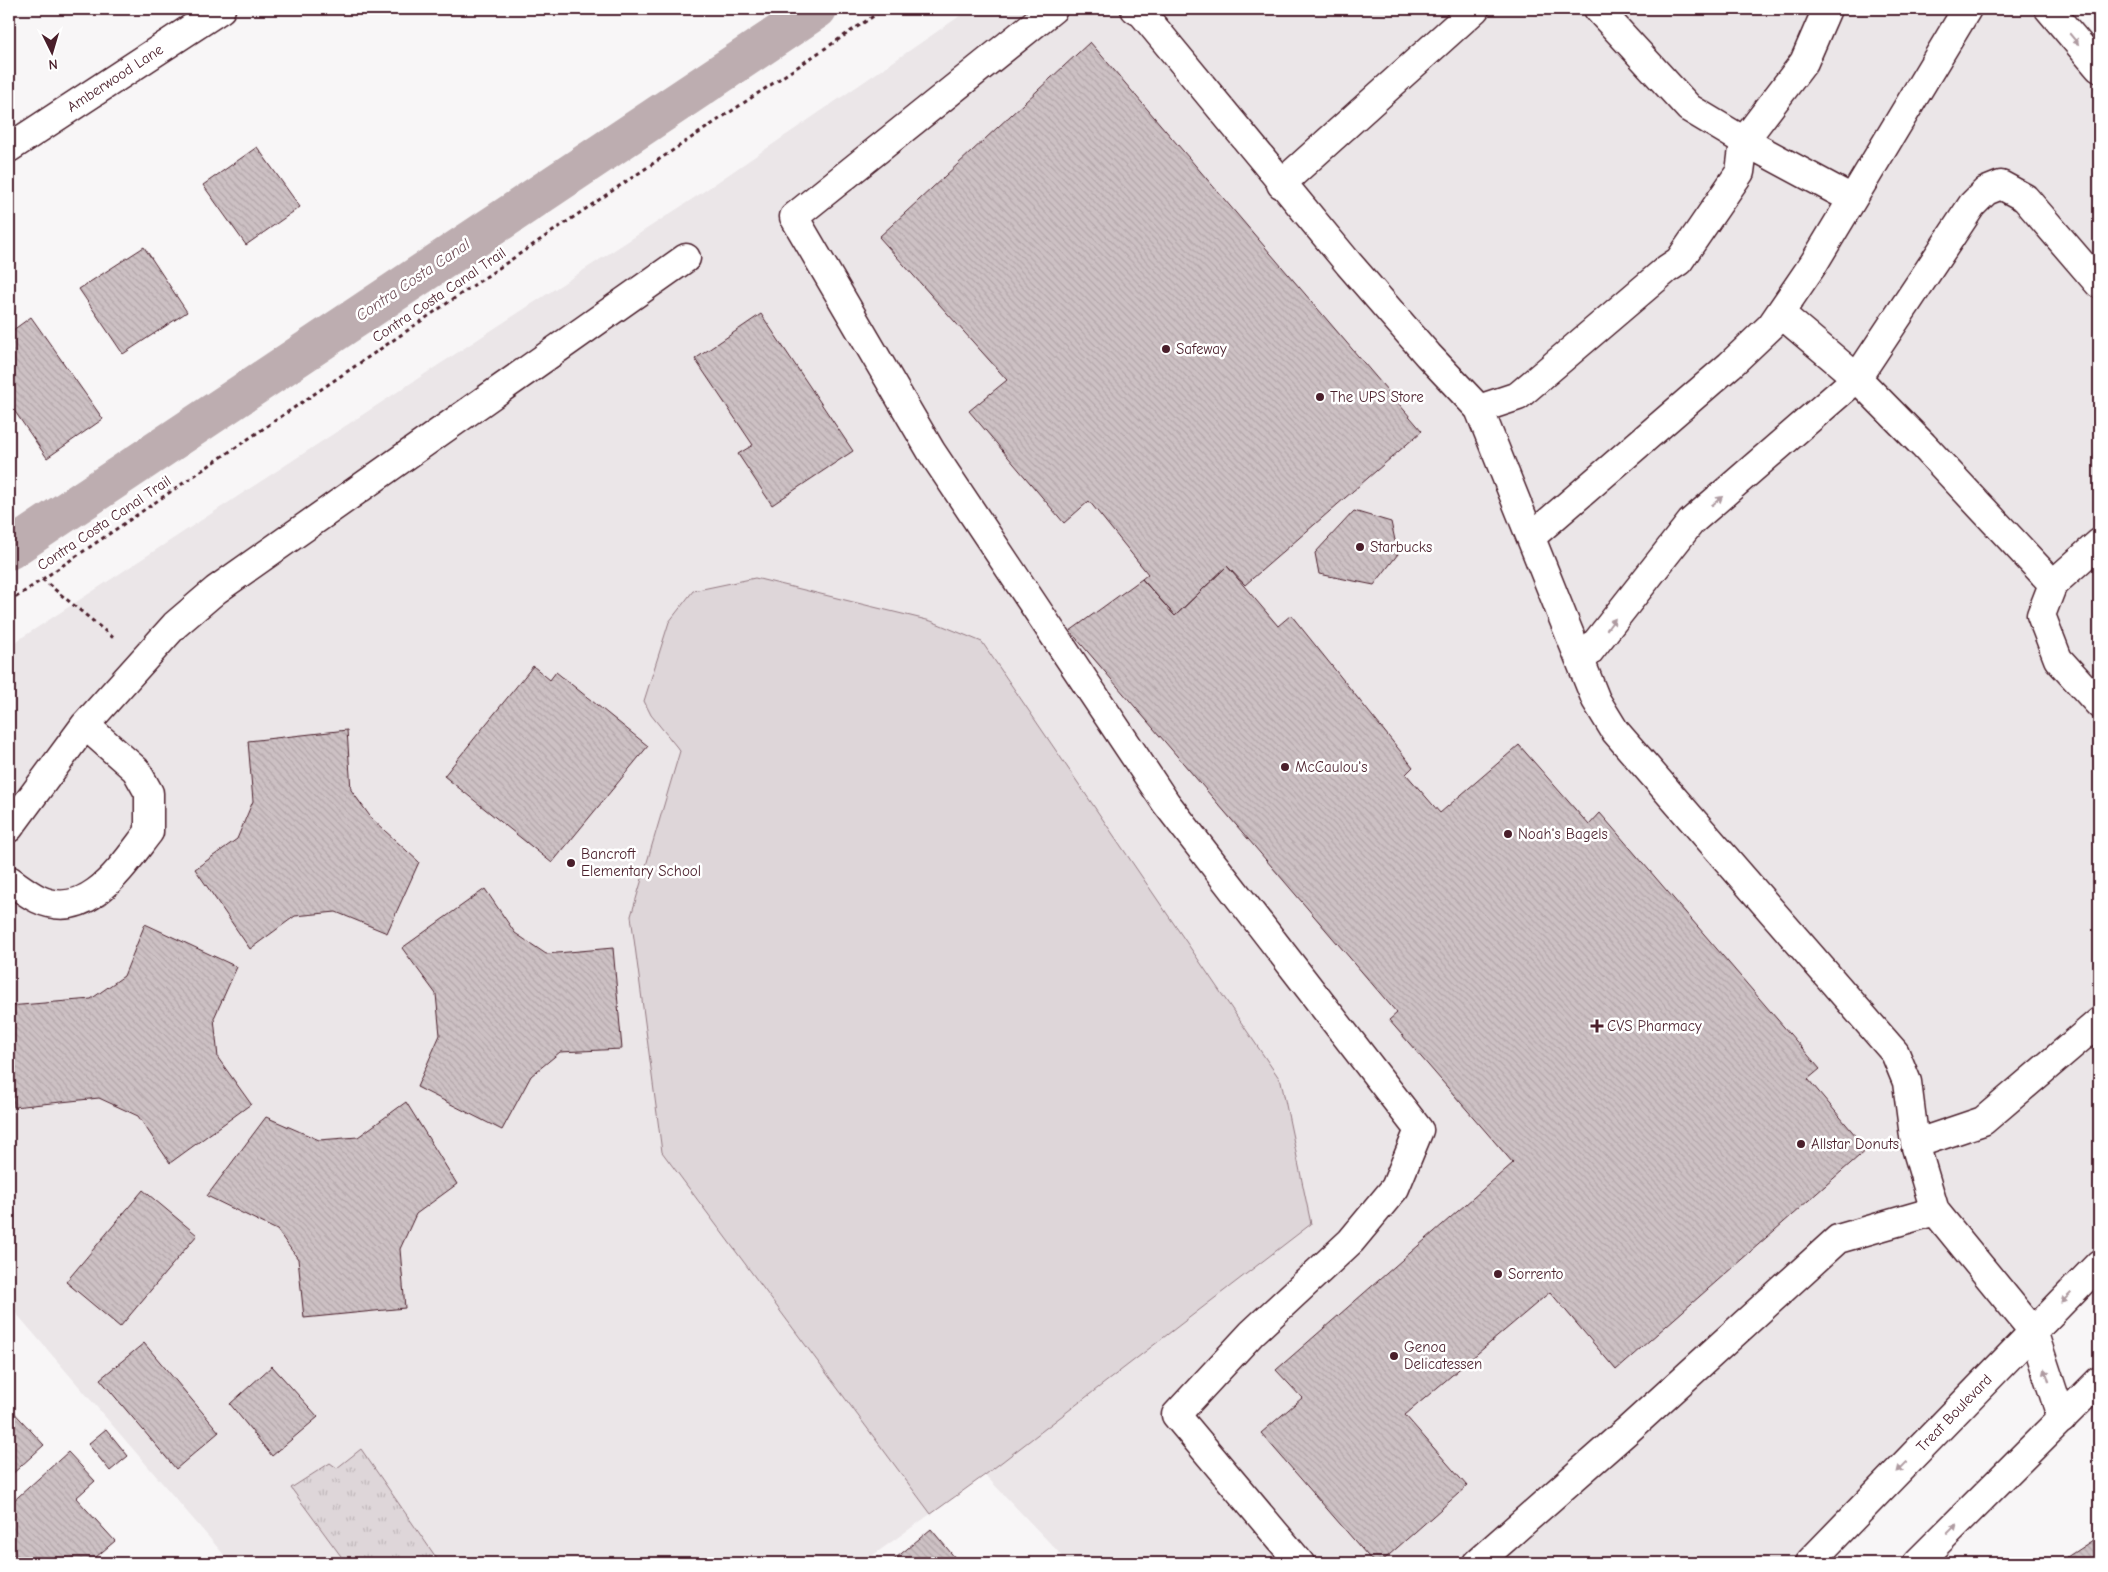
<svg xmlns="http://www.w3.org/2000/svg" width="2108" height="1572" font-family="'Comic Neue',sans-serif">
  <defs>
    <pattern id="park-tufts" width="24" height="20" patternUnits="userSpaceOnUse" patternTransform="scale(1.25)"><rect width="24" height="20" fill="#ded6d9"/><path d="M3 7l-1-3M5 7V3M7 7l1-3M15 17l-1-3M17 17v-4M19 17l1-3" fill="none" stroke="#c0b7ba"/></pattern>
    <pattern id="building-back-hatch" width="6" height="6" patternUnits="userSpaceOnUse" patternTransform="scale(1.25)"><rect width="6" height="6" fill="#cdc1c4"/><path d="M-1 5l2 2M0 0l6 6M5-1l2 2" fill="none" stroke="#b2a5a9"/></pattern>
  </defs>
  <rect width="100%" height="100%" fill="#f8f6f7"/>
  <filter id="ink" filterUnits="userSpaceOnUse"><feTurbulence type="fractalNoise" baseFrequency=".02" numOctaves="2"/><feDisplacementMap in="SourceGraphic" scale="10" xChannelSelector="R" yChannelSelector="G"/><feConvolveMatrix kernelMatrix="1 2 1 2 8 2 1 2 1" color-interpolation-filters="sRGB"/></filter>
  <g filter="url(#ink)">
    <path fill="#ebe6e8" d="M970,9H2049L2099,68V1264L1809,1563H1069L985,1475L862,1563H231L9,1305V646L700,194Z"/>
    <path fill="url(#park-tufts)" stroke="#947a82" d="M361,1449L440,1563H346L291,1488L330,1463L337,1468Z"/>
    <path fill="#ded6d9" stroke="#947a82" d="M755,578L931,621L982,642L1281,1081L1311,1224L985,1475L931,1514L662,1152L631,916L680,751L651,715L644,701L669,622L693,591Z"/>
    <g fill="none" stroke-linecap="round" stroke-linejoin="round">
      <path stroke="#bdadb0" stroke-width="40" d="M9,550L817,9"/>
    </g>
    <path fill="url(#building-back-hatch)" stroke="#4a1f2b" d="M1090,42L1422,431L1245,585L1227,566L1175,616L1142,579L1148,574L1089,501L1064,523L969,411L1007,380L879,237Z
      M257,147L300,207L246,245L203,185Z
      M144,247L187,312L123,354L79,289Z
      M761,314L853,451L772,505L738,454L753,445L695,359Z
      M31,317L103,419L47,458L9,403V333Z
      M1354,511L1391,522L1398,554L1374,585L1319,574L1315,553Z
      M1227,566L1278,626L1291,615L1413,767L1406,774L1440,813L1519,745L1589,825L1600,813L1820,1069L1808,1079L1867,1149L1616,1370L1550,1292L1405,1415L1467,1486L1380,1563H1374L1261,1433L1302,1398L1276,1370L1513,1163L1389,1020L1397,1013L1070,631L1142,579L1175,616Z
      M533,666L550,680L556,672L648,746L552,863L444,776Z
      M347,730L351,790L372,819L419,862L387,933L336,912L295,916L250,949L195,869L237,839L253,801L248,741Z
      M485,889L515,933L546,954L613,948L622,1049L560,1052L531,1076L502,1130L417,1087L440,1035L436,994L402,948Z
      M145,924L237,967L214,1018L218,1058L251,1104L170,1163L138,1116L99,1098L14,1107L9,1046V1006L91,999L124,976Z
      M406,1102L457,1184L416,1214L400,1249L405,1308L304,1318L298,1259L277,1230L207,1196L266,1117L319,1140L358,1137Z
      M143,1190L197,1235L120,1327L66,1282Z
      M144,1343L219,1432L176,1469L100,1379Z
      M272,1366L318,1417L272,1456L230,1404Z
      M9,1407L44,1445L9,1477Z
      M106,1429L128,1456L110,1471L88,1444Z
      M68,1452L95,1481L76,1498L115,1541L89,1563H35L33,1561L20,1563L9,1551V1505Z
      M931,1529L956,1559L950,1563H890Z
      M2099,1536V1563H2072L2067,1557Z"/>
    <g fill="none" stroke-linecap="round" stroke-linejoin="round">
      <g stroke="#4a1f2b" stroke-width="31">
        <path id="minor" d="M1053,9L794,217L931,451L1166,803L1419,1130L1395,1188L1351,1241L1252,1333L1176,1415L1300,1563
          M1135,9L1142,13L1349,264L1428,355L1479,409L1596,700L1615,731L1895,1053L1907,1082L1915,1144L1935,1211L2033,1331L2062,1419
          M1598,9L1689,108L1744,141L1852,199
          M9,148L221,9
          M1281,184L1475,9
          M1780,313L1857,378L1923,445L2053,584
          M1479,409L1518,396L1667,269L1679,261L1740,172L1744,141L1804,62L1827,9
          M1531,537L1730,365L1771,326L1814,263L1967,9
          M2099,543L2053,584L2041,615L2058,659L2099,704
          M1581,662L1691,522L1857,378L1972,205L1986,191L2001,185L2025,198L2099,284
          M9,828L85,725L175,625L216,590L686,258
          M9,880C18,886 28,894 38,899C88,923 123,865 149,832V793L136,770L85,725
          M1915,1144L1983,1121L2099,1022
          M1477,1563L1629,1429L1838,1239L1935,1211"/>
      </g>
      <g stroke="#4a1f2b" stroke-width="31">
        <path id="major" d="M2049,9L2099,68
          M1809,1563L2099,1264
          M1917,1563L2099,1381"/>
      </g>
      <path stroke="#4a1f2b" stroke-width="3" stroke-dasharray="4 4" stroke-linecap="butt" d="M42,579L116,640
        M9,602L609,193L884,9"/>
      <use href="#minor" stroke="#fff" stroke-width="28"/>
      <use href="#major" stroke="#fff" stroke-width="28"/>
    </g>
    <defs><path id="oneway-solid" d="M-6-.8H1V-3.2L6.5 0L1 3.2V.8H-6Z" transform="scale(1.25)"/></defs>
    <g fill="#ae9aa0">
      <use href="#oneway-solid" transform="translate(2074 39) rotate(50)"/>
      <use href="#oneway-solid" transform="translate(1717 501) rotate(-40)"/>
      <use href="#oneway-solid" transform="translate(1611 624) rotate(-53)"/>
      <use href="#oneway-solid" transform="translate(2066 1298) rotate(135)"/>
      <use href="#oneway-solid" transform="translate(2047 1375) rotate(-108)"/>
      <use href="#oneway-solid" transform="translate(1902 1467) rotate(134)"/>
      <use href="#oneway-solid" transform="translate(1952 1529) rotate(-45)"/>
    </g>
  </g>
  <g fill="#4a1f2b" stroke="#fff" stroke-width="2">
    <circle cx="1166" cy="349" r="5"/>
    <circle cx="1320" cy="397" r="5"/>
    <circle cx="1360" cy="547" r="5"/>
    <circle cx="1285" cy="767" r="5"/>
    <circle cx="1508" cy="834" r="5"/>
    <circle cx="571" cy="863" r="5"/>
    <path d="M1594.5 1018.5h5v5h5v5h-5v5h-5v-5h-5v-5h5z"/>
    <circle cx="1801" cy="1144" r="5"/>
    <circle cx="1498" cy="1274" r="5"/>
    <circle cx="1394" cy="1356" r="5"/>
  </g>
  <g text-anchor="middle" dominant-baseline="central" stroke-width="5" stroke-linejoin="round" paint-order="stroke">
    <g font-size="15" fill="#4a1f2b" stroke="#fff">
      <text transform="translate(115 78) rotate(-33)">Amberwood Lane</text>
      <text transform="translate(439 295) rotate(-34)">Contra Costa Canal Trail</text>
      <text transform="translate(104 523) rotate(-34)">Contra Costa Canal Trail</text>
      <text transform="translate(1954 1413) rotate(-46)">Treat Boulevard</text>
    </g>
    <g font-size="15" fill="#4a1f2b" stroke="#fff" text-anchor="start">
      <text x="1176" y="349">Safeway</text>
      <text x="1330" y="397">The UPS Store</text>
      <text x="1370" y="547">Starbucks</text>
      <text x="1295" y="767">McCaulou's</text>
      <text x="1518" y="834">Noah's Bagels</text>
      <text x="581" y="854">Bancroft<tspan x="581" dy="17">Elementary School</tspan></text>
      <text x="1607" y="1026">CVS Pharmacy</text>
      <text x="1811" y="1144">Allstar Donuts</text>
      <text x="1508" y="1274">Sorrento</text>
      <text x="1404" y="1347">Genoa<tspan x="1404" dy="17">Delicatessen</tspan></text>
    </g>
    <g font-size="16" font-style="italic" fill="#72515a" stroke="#fff">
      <text transform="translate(413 280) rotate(-34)">Contra Costa Canal</text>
    </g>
  </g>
  <rect width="2108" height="1572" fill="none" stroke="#fff" stroke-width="30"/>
  <rect x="15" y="15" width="2078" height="1542" fill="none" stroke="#4a1f2b" stroke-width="2" filter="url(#ink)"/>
  <g transform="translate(52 52) rotate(175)" stroke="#ffffff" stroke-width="4" paint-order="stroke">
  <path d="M0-4L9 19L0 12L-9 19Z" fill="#4a1f2b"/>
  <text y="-8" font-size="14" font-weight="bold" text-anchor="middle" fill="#4a1f2b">N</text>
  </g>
</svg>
